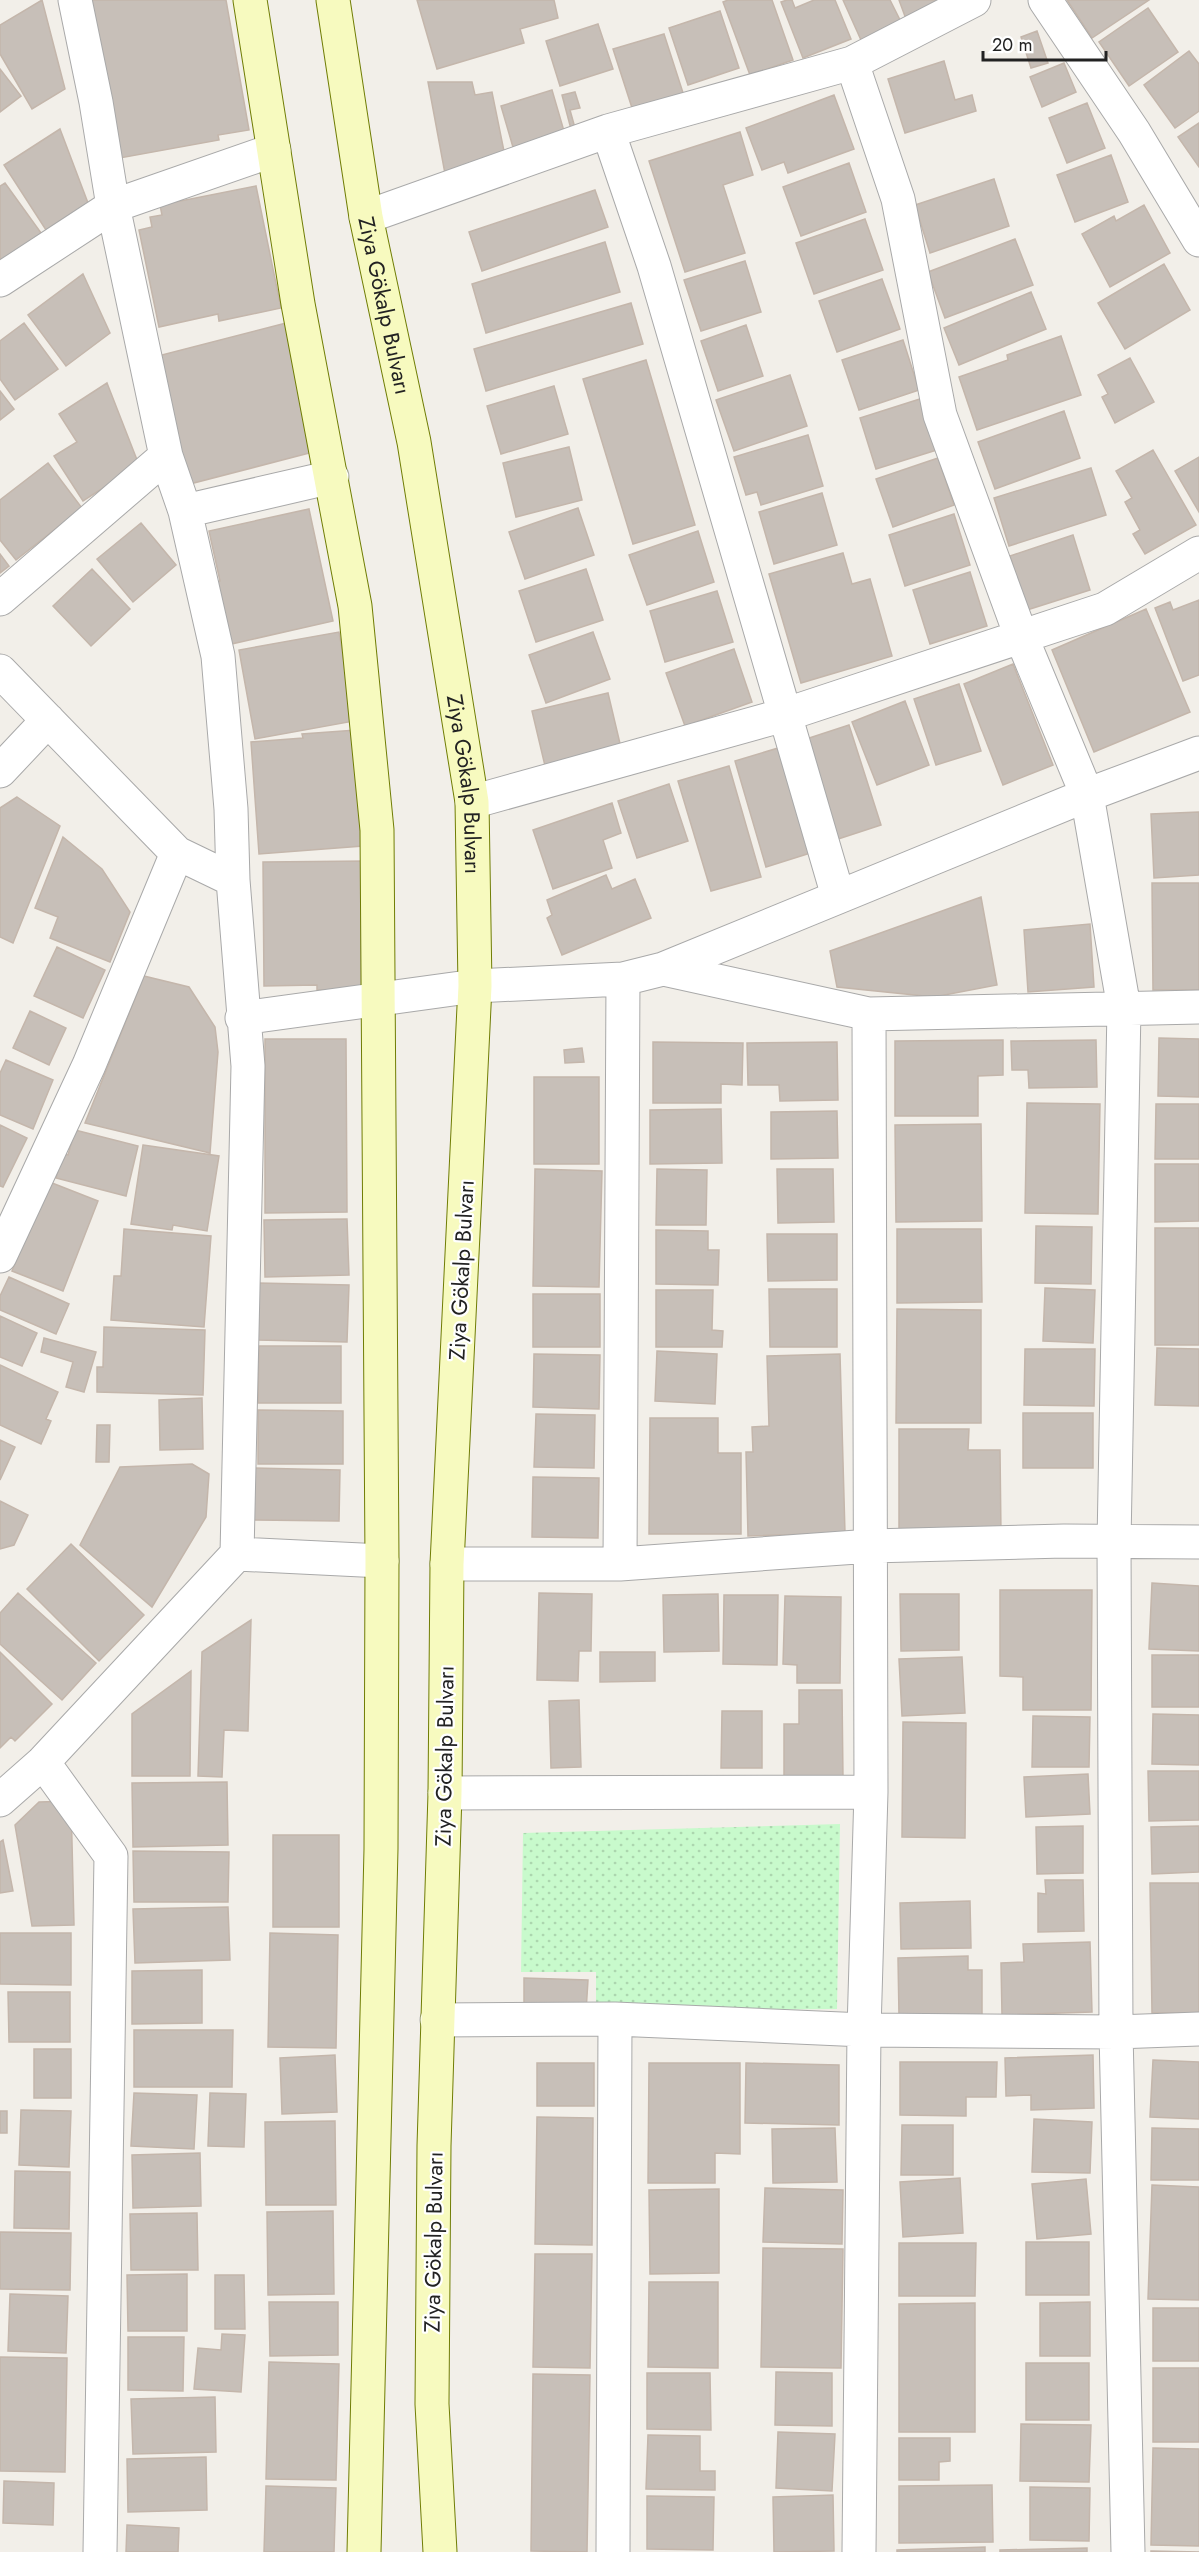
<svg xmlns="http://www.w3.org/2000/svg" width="1199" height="2552" font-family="Jost,sans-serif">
  <defs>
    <pattern id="park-dots" width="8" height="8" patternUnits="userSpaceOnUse" patternTransform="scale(1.5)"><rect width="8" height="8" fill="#c8facc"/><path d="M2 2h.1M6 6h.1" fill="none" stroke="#acd6af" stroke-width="1.8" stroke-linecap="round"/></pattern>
  </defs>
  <rect width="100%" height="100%" fill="#f2efe9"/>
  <path fill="url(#park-dots)" d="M840,1824L837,2009L596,2011V1972H521L523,1833Z"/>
  <path fill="#c7bfb8" stroke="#c4b6ab" stroke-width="1.5" d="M42,0L65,89L32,109L0,54V25Z
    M92,0H226L249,130L218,135L219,140L120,158Z
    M417,0H554L558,18L520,29L524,43L437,69Z
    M728,0H772L793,60L750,75L723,2Z
    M787,0H792L795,8L814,0H835L851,39L803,58L781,2Z
    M843,0H890L901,22L861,40Z
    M899,0H955L906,19Z
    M1067,0H1149L1092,38Z
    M1148,8L1178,52L1129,86L1099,42Z
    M720,11L739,68L688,85L669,28Z
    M598,24L613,69L560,86L546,41Z
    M1037,31L1048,63L1031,68L1021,37Z
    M664,34L685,99L634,114L613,49Z
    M1189,51L1199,64V111L1175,128L1144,85Z
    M944,61L955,100L972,95L976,111L905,133L888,79Z
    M1064,63L1076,92L1042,107L1030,77Z
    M0,69L21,96L0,112Z
    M428,82H472L475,95L492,92L506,161L446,179Z
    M552,90L566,138L515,154L501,106Z
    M575,92L580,108L570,110L575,128L571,129L562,95Z
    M834,95L854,149L788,173L784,162L762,170L746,128Z
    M1087,103L1105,148L1067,163L1049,118Z
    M1199,123V167L1178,137Z
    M60,129L88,203L46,230L4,165Z
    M740,132L753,175L723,185L745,253L685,272L649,161Z
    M1111,155L1128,202L1075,222L1057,175Z
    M849,163L866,212L801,236L783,187Z
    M994,179L1009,226L930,253L915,205Z
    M5,183L44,237L0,268V186Z
    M256,186L281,308L219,321L218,314L159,327L139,230L152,227L150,217L162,215L160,205Z
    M595,190L608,227L482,271L469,232Z
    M1144,205L1170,253L1110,287L1082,234L1114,216L1116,221Z
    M865,219L883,270L814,294L796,243Z
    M1015,239L1033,285L945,318L928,272Z
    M605,242L620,292L486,333L472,284Z
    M745,261L761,312L701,331L684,280Z
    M1164,264L1190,310L1125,349L1098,303Z
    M83,274L110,333L66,366L28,315Z
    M882,279L900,329L837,352L819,301Z
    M1031,292L1046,329L959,365L944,328Z
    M631,303L643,344L486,391L474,349Z
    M294,321L321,450L186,485L154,357Z
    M24,323L58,369L15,400L0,379V341Z
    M746,325L763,376L718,391L701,341Z
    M1061,336L1081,395L977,430L959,377L1008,360L1007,355Z
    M903,340L919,390L859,410L842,360Z
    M1130,358L1154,402L1115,423L1102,397L1108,394L1098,375Z
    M646,360L695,525L633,544L583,379Z
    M790,375L807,426L734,451L716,400Z
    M107,383L139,465L83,501L54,456L77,442L59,414Z
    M554,386L568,434L501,454L487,406Z
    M0,391L14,409L0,420Z
    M923,398L940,449L876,469L860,418Z
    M1064,411L1080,458L995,489L978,442Z
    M808,435L823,486L761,505L757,492L746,495L734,457Z
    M569,447L582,500L516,517L503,463Z
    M1153,450L1196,525L1145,554L1133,534L1140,530L1125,502L1132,498L1116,471Z
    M1199,457V512L1175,471Z
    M938,458L954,505L893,527L876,479Z
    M48,463L82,508L16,560L0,540V500Z
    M1091,468L1106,515L1009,546L994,498Z
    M822,493L837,545L774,564L759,512Z
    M578,508L594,555L525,579L509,532Z
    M309,509L333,621L227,645L213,583L220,581L209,531Z
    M954,514L970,565L905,586L889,535Z
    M141,523L176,565L133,602L97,559Z
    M698,531L714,582L647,605L629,555Z
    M1073,535L1090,590L1027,610L1010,556Z
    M843,553L852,584L870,579L892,656L801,683L769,574Z
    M0,554L9,566L0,573Z
    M92,569L130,609L91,646L53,606Z
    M586,569L603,620L536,642L519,591Z
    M970,572L987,626L930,644L913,590Z
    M717,591L733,642L665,662L650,611Z
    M1199,600V675L1183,681L1155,608L1170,602L1173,610Z
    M1146,609L1190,712L1094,752L1052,650Z
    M339,632L354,721L255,739L239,650Z
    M593,632L610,679L546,703L529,655Z
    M734,649L752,702L685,726L666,673Z
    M1013,664L1053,765L1003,785L964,684Z
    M959,684L981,751L936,765L914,699Z
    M608,693L622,752L546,770L532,711Z
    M905,701L929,765L877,785L852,722Z
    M849,725L881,825L829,842L797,742Z
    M356,730L363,846L259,854L251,742L303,738L302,734Z
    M788,745L820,850L766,867L735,761Z
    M729,766L761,877L711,891L678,781Z
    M669,784L688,841L637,858L618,801Z
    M17,797L60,826L13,943L0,937V808Z
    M612,803L621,833L603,840L612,868L553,889L533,830Z
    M1199,812V875L1154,878L1151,814Z
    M63,837L102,869L130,912L110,962L50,938L58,917L35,908Z
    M367,861L369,990H317V985L264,986L263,862Z
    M606,875L612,889L635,879L651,918L562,955L547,918L552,915L547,900Z
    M1152,883H1199V990H1153Z
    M981,897L997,985L934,997L837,987L830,951Z
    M1090,924L1094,987L1028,992L1024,930Z
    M57,947L105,970L83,1018L34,996Z
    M144,976L189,987L215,1027L218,1052L210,1153L85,1123Z
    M30,1011L66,1028L49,1065L13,1048Z
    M1159,1038L1199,1039V1097L1158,1096Z
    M265,1039H346L347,1212L265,1213Z
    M1003,1040V1075L978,1076V1116H895V1041Z
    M1096,1040L1097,1087L1029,1088L1028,1070H1012L1011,1041Z
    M653,1042L743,1043L742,1085L721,1084V1103H653Z
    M837,1042L838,1100L780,1101L779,1085H748L747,1043Z
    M582,1048L584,1062L565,1063L564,1050Z
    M6,1060L53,1080L33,1129L0,1115V1073Z
    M534,1077H599V1164H534Z
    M1027,1103L1100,1104L1098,1214L1025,1213Z
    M1156,1104H1199V1159H1155Z
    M721,1109L722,1163L650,1164V1110Z
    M837,1111L838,1158L771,1159V1112Z
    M981,1124L982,1221L896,1222L895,1125Z
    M0,1125L27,1138L3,1187L0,1186Z
    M75,1130L138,1146L126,1196L56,1178L62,1154L68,1155Z
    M143,1145L219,1156L207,1231L173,1225L172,1230L131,1224Z
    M1155,1164H1199V1221L1155,1222Z
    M535,1169L602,1171L599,1287L533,1286Z
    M657,1169L707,1170L706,1225H656Z
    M777,1169H833L834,1222L778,1223Z
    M47,1181L98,1201L63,1291L12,1271Z
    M347,1219L349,1275L265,1277L264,1220Z
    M1036,1226L1092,1227L1091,1284L1035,1283Z
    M1155,1228H1199V1345H1155Z
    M124,1229L211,1236L204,1327L111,1320L114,1276H121Z
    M897,1229H981L982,1302L897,1303Z
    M656,1230L708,1231V1250H719L718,1285L656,1284Z
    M767,1234H837V1280L768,1281Z
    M9,1277L69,1304L56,1334L0,1310V1296Z
    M258,1283L349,1285L347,1342L257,1340Z
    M1045,1288L1095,1290L1093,1343L1043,1341Z
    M769,1289H837V1347H770Z
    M656,1290H713L712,1330L723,1331L722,1347H656Z
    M533,1294H600V1347H533Z
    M897,1309L981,1310V1423H896Z
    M0,1316L37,1333L22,1366L0,1357Z
    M104,1327L205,1330L203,1395L97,1392V1367H103Z
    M44,1338L96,1352L84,1392L66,1387L73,1362L41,1352Z
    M259,1346H341V1403H258Z
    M1157,1348L1199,1349V1406L1155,1405Z
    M1025,1349H1095L1094,1406L1024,1405Z
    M657,1351L717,1354L715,1404L655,1401Z
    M534,1354L600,1355L599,1409L533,1407Z
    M840,1354L845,1533L748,1536L746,1452H753L752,1427L769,1426L767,1356Z
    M0,1365L58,1392L46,1419L51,1421L41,1444L0,1425Z
    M202,1398L203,1449L160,1450L159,1400Z
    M258,1410L343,1411V1464H258Z
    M1023,1413H1093V1468H1023Z
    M536,1414L595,1415L594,1468L534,1467Z
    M650,1418H718V1453H741V1534H649Z
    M97,1425H110L109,1462H96Z
    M899,1429H969L968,1450H1000L1001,1534H899Z
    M0,1440L15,1447L0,1480Z
    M192,1464L209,1474L206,1517L152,1607L80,1545L120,1467Z
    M252,1468L340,1470L339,1521L251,1520Z
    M533,1477L599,1478L598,1538L532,1537Z
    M0,1501L28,1515L14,1545L0,1549Z
    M71,1544L144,1615L99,1661L27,1589Z
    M1152,1583L1199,1586V1651L1149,1649Z
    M1000,1590H1092L1091,1710H1023V1677L1000,1676Z
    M18,1593L96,1663L62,1700L0,1644V1613Z
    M539,1593L592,1594L591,1651H579L578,1681L537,1680Z
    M718,1594L719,1651L664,1652L663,1595Z
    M900,1594H959V1650L901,1651Z
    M724,1595H778L777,1665L723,1664Z
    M785,1596L841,1597L840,1683H797V1665L783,1664Z
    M251,1620L248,1731L224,1730L222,1777L198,1776L202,1652Z
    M0,1652L52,1704L15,1741L11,1737L0,1748Z
    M600,1652H655V1681L600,1682Z
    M1152,1655H1199V1707H1152Z
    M962,1657L965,1713L902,1716L899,1659Z
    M191,1671L190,1776H132V1714Z
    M799,1690H842L843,1779H784V1724H799Z
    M579,1700L581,1767L551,1768L549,1701Z
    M722,1711H762V1768H721Z
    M1153,1714L1199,1715V1765L1152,1764Z
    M1033,1716L1090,1717L1089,1767H1032Z
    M903,1722L966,1723L965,1838L902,1837Z
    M1148,1771H1199V1820L1149,1821Z
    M1088,1774L1090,1814L1026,1817L1024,1777Z
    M227,1782L228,1845L133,1847L132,1783Z
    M71,1801L74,1925L32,1926L15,1825L39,1802Z
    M1083,1826V1873L1037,1874L1036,1827Z
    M1199,1826V1872L1152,1874L1151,1827Z
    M273,1835H339V1927H273Z
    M3,1840L13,1891L0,1893V1842Z
    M133,1851L229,1852L228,1902H134Z
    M1045,1880H1083L1084,1931L1038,1932V1893L1046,1894Z
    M1150,1883H1199V2013H1152Z
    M970,1901L971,1948L901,1949L900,1903Z
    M228,1907L230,1960L135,1963L133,1909Z
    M0,1933H71V1985L0,1984Z
    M270,1933L338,1935L336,2048L268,2047Z
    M1090,1942L1092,2012L1002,2015L1001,1963L1024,1962L1023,1944Z
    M968,1956V1970H982V2015L899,2016L898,1958Z
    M202,1970V2023L132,2024V1971Z
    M524,1978L588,1980L586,2012L524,2010Z
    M8,1992H70V2042H9Z
    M134,2030H233L232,2087H134Z
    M34,2049H71V2098H34Z
    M335,2055L337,2112L282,2114L280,2058Z
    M1093,2055L1094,2108L1031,2110V2095L1006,2096L1005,2058Z
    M1153,2060L1199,2062V2119L1150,2117Z
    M900,2062H997L996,2097H966V2116L900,2115Z
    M537,2063H594V2106H537Z
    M649,2063H740V2154L715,2153V2183H648Z
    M746,2063L839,2065V2125L745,2123Z
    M134,2093L197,2095L194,2149L131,2146Z
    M210,2093L246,2094L244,2147L208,2146Z
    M21,2110L71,2111L69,2167L19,2165Z
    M0,2111H7V2133H0Z
    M537,2117L593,2118L592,2245L535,2244Z
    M1034,2119L1092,2122L1090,2173L1032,2172Z
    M335,2121L336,2205H266L265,2122Z
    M902,2125H953V2175H901Z
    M835,2128L837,2182L773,2183L772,2129Z
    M1152,2128L1199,2129V2180H1151Z
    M200,2153L201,2206L133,2208L132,2155Z
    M15,2171L70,2172L69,2229L14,2228Z
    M960,2178L963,2233L903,2237L900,2182Z
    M1086,2179L1091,2234L1037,2239L1032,2184Z
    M1152,2185L1199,2187V2300L1148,2299Z
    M765,2188L843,2190L842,2244L763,2242Z
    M719,2189V2273L650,2274L649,2190Z
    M333,2211L334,2294L268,2295L267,2212Z
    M197,2213L198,2270H131L130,2214Z
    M0,2232L71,2233L70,2290L0,2289Z
    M1026,2242H1089V2295H1026Z
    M899,2243H976L975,2296H899Z
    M763,2248L843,2249L841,2368L761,2367Z
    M535,2254H592L590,2368L533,2367Z
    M187,2274V2331H128L127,2275Z
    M215,2275H244L245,2329H215Z
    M649,2282H718V2368L648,2367Z
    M10,2294L68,2296L66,2353L8,2351Z
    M269,2302H338V2355L270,2356Z
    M1090,2302V2356H1040V2303Z
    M975,2303V2432H899V2304Z
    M1153,2308H1199V2361H1153Z
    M222,2334L245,2335L241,2392L194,2389L198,2348L221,2350Z
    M128,2337H184L183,2391L128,2390Z
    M0,2357L67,2358L65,2472L0,2471Z
    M269,2362L339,2364L336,2480L266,2479Z
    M1026,2363H1089V2420H1026Z
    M1153,2368H1199V2442H1153Z
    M776,2372L832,2373V2426L775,2425Z
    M647,2373H710L711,2430L647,2429Z
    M533,2374L590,2375L587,2552L531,2551Z
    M215,2397L216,2452L133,2454L131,2399Z
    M1021,2424L1091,2425L1089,2482L1020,2481Z
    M778,2432L835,2434L832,2491L776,2488Z
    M648,2435L700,2436V2471H715V2490L646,2489Z
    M899,2438H950V2461L939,2462V2480H899Z
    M1153,2448L1199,2449V2546L1151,2545Z
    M206,2457L207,2510L128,2512L127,2459Z
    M4,2481L54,2483L53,2525L3,2523Z
    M992,2485L993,2542L899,2543V2486Z
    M266,2486L336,2488L334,2552H264Z
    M1030,2487L1090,2488L1089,2541L1030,2540Z
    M833,2495L834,2551L774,2552L773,2497Z
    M647,2496L714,2497L713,2550L647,2549Z
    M127,2525L179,2528L178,2552H126Z
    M985,2547V2552H897V2550Z
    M1087,2548V2552H1000V2550Z
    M1151,2551L1199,2552H1151Z"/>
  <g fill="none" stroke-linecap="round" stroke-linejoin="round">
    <g stroke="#a9a9a9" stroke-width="35">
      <path id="street" d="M1045,0L1134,132L1199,240
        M852,63L898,199L940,415L1021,636L1087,795L1124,1008L1114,1542L1116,2032L1128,2552
        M608,131L654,266L838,896
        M366,217L608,131L852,63L974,0
        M0,280L113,206L274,150
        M185,511L332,477
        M0,599L166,456
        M0,671L177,853L233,880L231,809L218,656L185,511L166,456L113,206L96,102L75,0
        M0,771L48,720
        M472,802L784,715L1105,609L1199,553
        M233,880L248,1066L237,1554
        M663,969L869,1014L1199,1007
        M242,1018L475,986L623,979L663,969L1087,795L1199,753
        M0,1256L89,1065L177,853
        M447,1564H620L871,1546L1064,1541L1199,1542
        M620,1564L623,979
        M43,1762L111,1856L100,2552
        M445,1793L871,1792L869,1014
        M0,1800L43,1762L237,1554L382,1561
        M437,2020L615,2019L864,2030L1116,2032L1199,2029
        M613,2552L615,2019
        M859,2552L864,2030L871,1792"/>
    </g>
    <g stroke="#707d05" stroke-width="35">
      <g id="secondary">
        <path d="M250,0L298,304L355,606L377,830L382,1561L381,1849L364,2552"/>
        <path id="s1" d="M333,0L366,217L414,442L472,802L475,986L447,1564L445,1793L434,2146L432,2404L440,2552"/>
      </g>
    </g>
    <use href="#street" stroke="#fff" stroke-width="33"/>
    <use href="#secondary" stroke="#f7fabf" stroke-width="33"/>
  </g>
  <g text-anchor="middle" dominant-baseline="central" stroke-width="4.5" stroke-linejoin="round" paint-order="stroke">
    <g font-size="22" fill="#222" stroke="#fff">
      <text stroke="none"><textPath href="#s1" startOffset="310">Ziya Gökalp Bulvarı</textPath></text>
      <text stroke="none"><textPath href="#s1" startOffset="796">Ziya Gökalp Bulvarı</textPath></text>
      <text transform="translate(461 1270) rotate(-87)">Ziya Gökalp Bulvarı</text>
      <text transform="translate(444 1756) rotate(-89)">Ziya Gökalp Bulvarı</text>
      <text transform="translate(433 2242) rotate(-89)">Ziya Gökalp Bulvarı</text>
    </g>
  </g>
  <path d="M983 51v9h123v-9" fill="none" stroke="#222222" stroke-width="3"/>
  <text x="992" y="51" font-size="18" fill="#222222" stroke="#ffffff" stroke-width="4.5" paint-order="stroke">20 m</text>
</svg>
